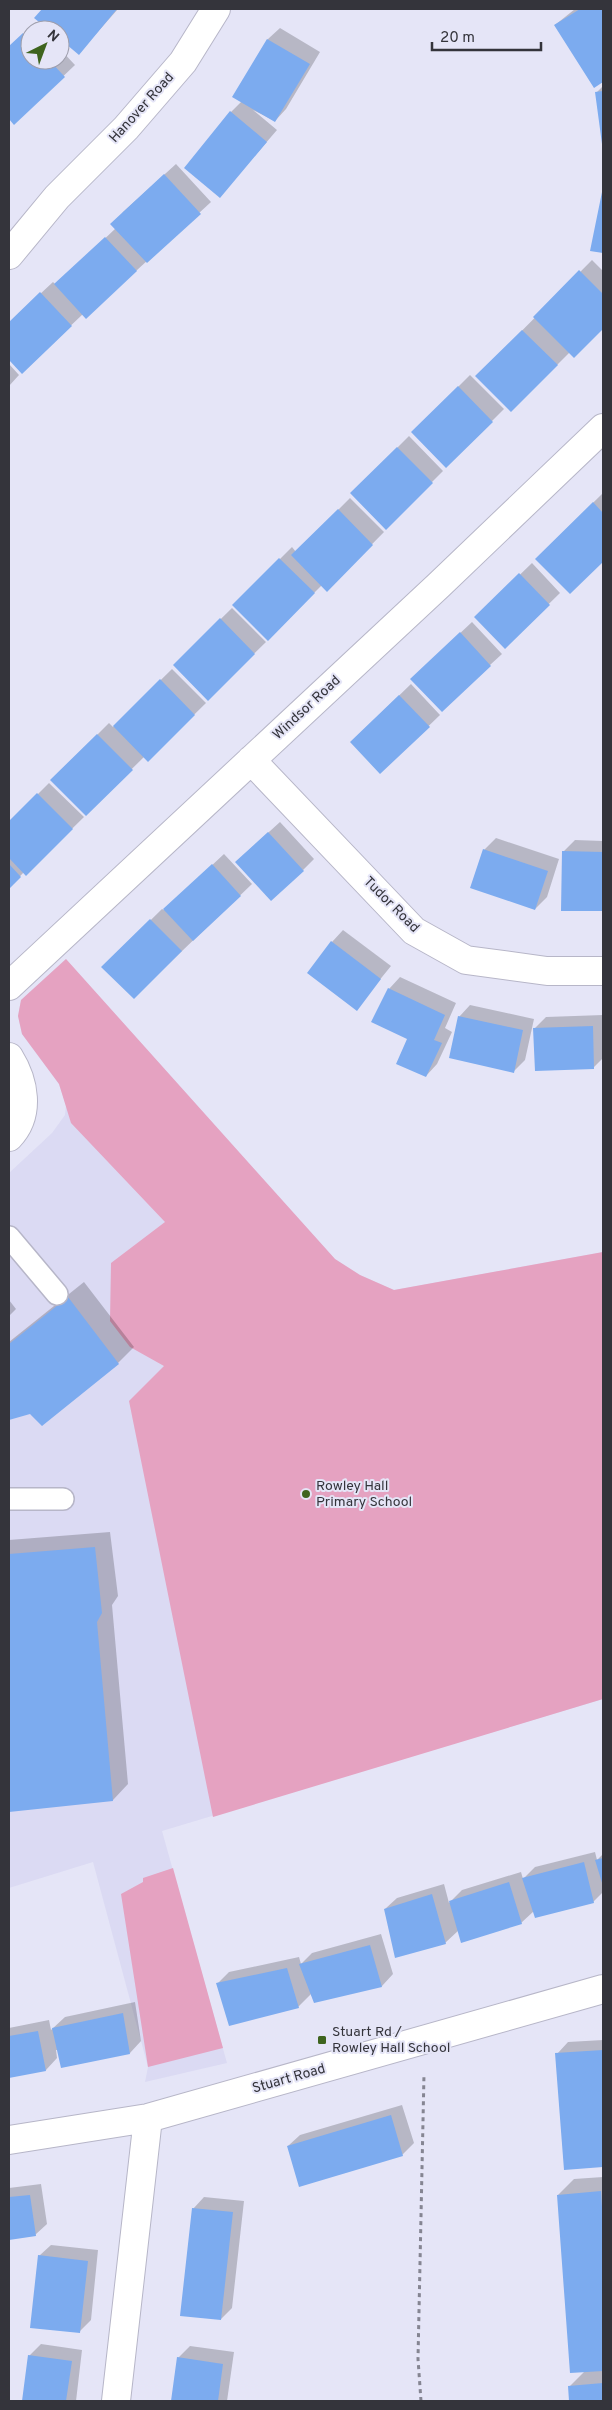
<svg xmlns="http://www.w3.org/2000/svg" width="612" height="2410" font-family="Overpass,sans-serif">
  <rect width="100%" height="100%" fill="#e5e5f7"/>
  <path fill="#dbdaf3" d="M66,959L335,1259L360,1275L394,1290L603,1252V1699L162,1831L227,2063L145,2082L148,2067L93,1862L9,1888V1173L52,1133L65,1115L66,1105L59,1084L22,1034L18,1016L21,1000Z"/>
  <path fill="#e5a2c1" d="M66,959L335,1259L360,1275L394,1290L603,1252V1699L213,1817L129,1401L164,1366L130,1347L110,1321L111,1263L165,1222L71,1123L59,1084L22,1034L18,1016L21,1000Z
    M173,1868L223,2048L148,2067L121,1894L143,1882V1878Z"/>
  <path fill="#0003" d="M43,9H118L79,53L60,37V30H51L36,17Z
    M575,9H603V81L594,86L555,25Z
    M36,22L43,30H30V60H60V49L75,65L14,123L9,117V47Z
    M280,28L320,52L286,109L275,121L253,110L277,130L220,196L231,112L242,101L234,97L268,39Z
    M603,86V144L597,92Z
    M176,164L211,202L136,271L83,314L22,372L9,358V323L53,282L56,285L116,228L123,212Z
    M603,194V252L592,250Z
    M592,260L603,271V327L574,356L570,352L511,411L477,376Z
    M9,364L19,375L9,386Z
    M470,375L504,409L446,467L413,432Z
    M409,436L443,471L386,528L352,493Z
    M603,493V560L570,593L536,559Z
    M350,498L384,532L327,590L322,585L268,639L234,605L292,547L296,552Z
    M532,563L560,593L505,647L476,617Z
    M232,608L266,642L208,699L174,665Z
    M472,622L502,654L490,665L423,668Z
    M172,669L206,703L148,760L145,756L86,814L52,780L109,723L113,727Z
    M411,684L440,715L380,773L351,742Z
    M49,783L84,817L26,874L24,872L9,888V823Z
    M280,822L314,859L303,870L248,851Z
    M496,838L559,859L547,897L535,909L484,850Z
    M575,840L603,841V910L562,909L563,852Z
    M224,854L252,884L134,997L103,967L162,909L164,910Z
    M343,930L391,966L356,1009L332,942Z
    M400,977L456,1003L445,1028L452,1032L437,1064L426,1076L389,989Z
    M470,1005L534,1019L525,1060L514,1071L459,1017Z
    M603,1015V1058L593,1068L535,1028L546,1017Z
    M84,1282L134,1347L118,1363L42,1424L30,1412L9,1419V1342Z
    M9,1300L16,1309L9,1316Z
    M110,1532L118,1596L112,1605L128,1784L113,1800L9,1811V1540Z
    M595,1852L597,1860L603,1854V1892L593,1902L534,1911L521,1923L459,1930L445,1943L385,1909L397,1898L444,1884L449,1903L462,1890L521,1872L523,1879L535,1867Z
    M381,1934L393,1974L382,1986L314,2001L311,1994L298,2007L218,1983L229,1972L299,1957L301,1964L312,1953Z
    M135,2002L141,2041L130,2053L58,2050H56L57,2058L46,2070L9,2077V2028L49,2020L51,2030L65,2017Z
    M603,2040V2166L565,2168L557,2054L568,2042Z
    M402,2105L414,2143L402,2155L288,2146L300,2135Z
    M603,2177V2401H570L569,2387L585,2371L558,2195L574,2179Z
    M41,2184L47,2224L35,2235L9,2239V2188Z
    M204,2197L244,2201L232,2308L221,2319L193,2209Z
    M51,2245L98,2250L91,2320L79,2332L39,2256Z
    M41,2344L82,2350L76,2401H23L29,2356Z
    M190,2346L234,2352L227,2401H172L178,2358Z"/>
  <path fill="#7cabef" d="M42,9H117L79,55L60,39V30H49L34,18Z
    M580,9H603V82L594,88L554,25Z
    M23,33L30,40V60H49L65,77L14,125L9,119V46Z
    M267,39L310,64L275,122L232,97Z
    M603,91V144H602L595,92Z
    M230,111L267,142L220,198L184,168Z
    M164,174L201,214L147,263L110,224Z
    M602,192H603V253L590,251Z
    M105,237L137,271L86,319L54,284Z
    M579,270L603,294V329L574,358L533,317Z
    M40,292L72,326L22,374L9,360V322Z
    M522,330L558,365L511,412L475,376Z
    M458,386L493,422L446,468L411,432Z
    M397,447L433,483L386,530L350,493Z
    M593,502L603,513V562L570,594L535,559Z
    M338,509L373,545L327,592L291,555Z
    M279,558L315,593L268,641L232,605Z
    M519,573L550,605L505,649L474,617Z
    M220,618L255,654L208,701L173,665Z
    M460,632L491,666L442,712L410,679Z
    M160,679L195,715L148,762L113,726Z
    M399,695L430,727L380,774L350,742Z
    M97,734L133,770L86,816L50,780Z
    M37,793L73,829L26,876L9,858V821Z
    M268,832L304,871L271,901L235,862Z
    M483,849L548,871L535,910L470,888Z
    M562,851L603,852V911H561Z
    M9,864L21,877L9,889Z
    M212,864L241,896L193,941L163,909Z
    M150,919L182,951L134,999L101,967Z
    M331,941L381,979L357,1011L307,973Z
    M388,988L445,1015L434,1040L442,1043L426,1077L396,1064L407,1039L371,1022Z
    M458,1016L523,1030L514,1073L449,1058Z
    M593,1026L594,1069L535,1071L533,1028Z
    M68,1297L119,1364L42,1426L30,1414L9,1420V1344Z
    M95,1547L102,1613L97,1622L113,1801L9,1812V1554Z
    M603,1858V1886L595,1860Z
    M584,1862L594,1903L535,1918L522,1878Z
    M509,1882L522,1924L461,1943L449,1901Z
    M432,1894L446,1944L395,1958L384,1909Z
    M370,1945L382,1987L314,2003L299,1964Z
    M287,1968L299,2008L229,2026L216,1983Z
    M123,2013L130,2054L61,2068L52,2028Z
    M38,2031L46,2071L9,2078V2036Z
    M603,2050V2167L564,2170L555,2053Z
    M391,2115L403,2156L299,2187L287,2146Z
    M601,2191L603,2224V2371L570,2373L557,2195Z
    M30,2195L36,2236L9,2240V2197Z
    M192,2208L233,2212L221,2320L180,2316Z
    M38,2255L88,2261L80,2333L30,2328Z
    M28,2355L72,2361L66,2401H22Z
    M177,2357L223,2364L218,2401H171Z
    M603,2383V2401H569L568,2386Z"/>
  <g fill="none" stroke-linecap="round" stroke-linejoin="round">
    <g stroke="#b7b6c8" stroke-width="24">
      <path id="service" d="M9,1237L57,1294
        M9,1499H63"/>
    </g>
    <g stroke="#b7b6c8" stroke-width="30">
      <path id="minor" d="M251,760L414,931L466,960L547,971H603
        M9,986L439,585L603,428
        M9,1057C24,1081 31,1114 9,1137
        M9,2140L148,2118L603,1989
        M116,2401L148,2118"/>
    </g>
    <g stroke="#b7b6c8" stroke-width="30">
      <path id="tertiary" d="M9,255L57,197L126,128L183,62L216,9"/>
    </g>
    <path stroke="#858592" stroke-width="3" stroke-dasharray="4 4" stroke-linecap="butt" d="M421,2401L418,2359L424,2074"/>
    <use href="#service" stroke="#fff" stroke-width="21"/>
    <use href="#minor" stroke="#fff" stroke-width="28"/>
    <use href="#tertiary" stroke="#fff" stroke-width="28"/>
  </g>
  <g fill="#3e641e" stroke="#e5e5f7" stroke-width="2">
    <circle cx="306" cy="1494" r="5"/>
    <rect x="317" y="2035" width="10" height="10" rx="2.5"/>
  </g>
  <g text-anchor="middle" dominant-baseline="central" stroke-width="4" stroke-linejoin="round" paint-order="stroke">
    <g font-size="14" fill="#34343b" stroke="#e5e5f7">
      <text transform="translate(142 108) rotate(-48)">Hanover Road</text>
      <text transform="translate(307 708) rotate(-43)">Windsor Road</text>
      <text transform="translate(391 905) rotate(45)">Tudor Road</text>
      <text transform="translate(289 2079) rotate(-16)">Stuart Road</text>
    </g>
    <g font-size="14" fill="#34343b" stroke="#e5e5f7" text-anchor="start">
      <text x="316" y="1486">Rowley Hall<tspan x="316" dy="16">Primary School</tspan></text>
      <text x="332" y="2032">Stuart Rd /<tspan x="332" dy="16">Rowley Hall School</tspan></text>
    </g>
  </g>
  <rect width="612" height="2410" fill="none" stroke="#34343b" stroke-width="20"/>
  <g transform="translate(45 45) rotate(42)"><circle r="24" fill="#e5e5f7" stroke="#9e9eac"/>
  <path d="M0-4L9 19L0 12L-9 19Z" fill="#3e641e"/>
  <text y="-8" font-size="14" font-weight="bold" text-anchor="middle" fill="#34343b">N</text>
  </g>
  <path d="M432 42v8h109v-8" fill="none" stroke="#34343b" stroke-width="2.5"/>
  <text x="440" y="42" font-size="15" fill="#34343b" stroke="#e5e5f7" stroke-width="4" paint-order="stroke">20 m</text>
</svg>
